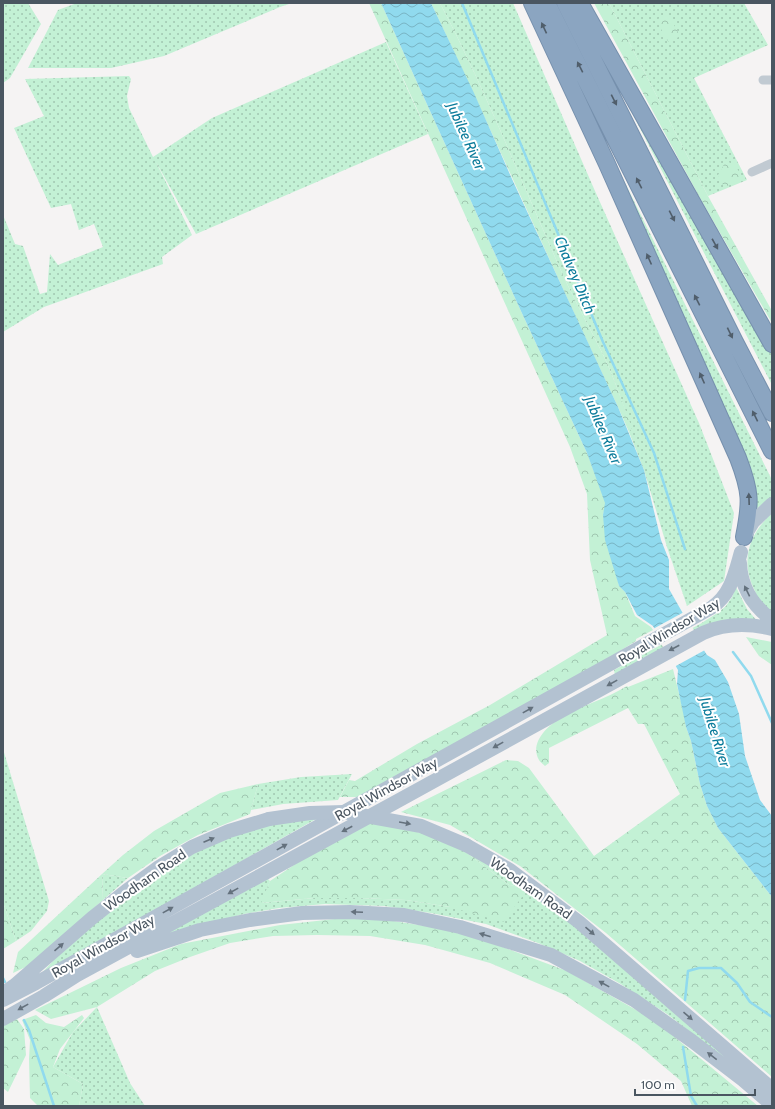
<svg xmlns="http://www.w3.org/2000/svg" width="775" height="1109" font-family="Cabin,sans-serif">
  <defs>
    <pattern id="grass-dots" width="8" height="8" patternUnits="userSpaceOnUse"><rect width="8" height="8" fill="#c3f1d5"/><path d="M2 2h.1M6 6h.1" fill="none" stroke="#a0c6b0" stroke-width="1.8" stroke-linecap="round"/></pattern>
    <pattern id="forest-crowns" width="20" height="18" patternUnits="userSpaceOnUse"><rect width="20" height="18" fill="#c3f1d5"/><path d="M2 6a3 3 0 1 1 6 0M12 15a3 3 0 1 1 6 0" fill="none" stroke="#a0c6b0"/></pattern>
    <pattern id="water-waves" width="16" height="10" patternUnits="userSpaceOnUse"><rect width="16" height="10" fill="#90daee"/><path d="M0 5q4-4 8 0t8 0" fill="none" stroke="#78b4c4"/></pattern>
  </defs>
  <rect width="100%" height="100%" fill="#f5f3f3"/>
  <path fill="url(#grass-dots)" d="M3,3H28L41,24L10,78L3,83Z
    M77,3H292L280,7L164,56L111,68H28L58,10Z
    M440,3H513L595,191L699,423L734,513L724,581L687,606L667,547L644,470L629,432L631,428C624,406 616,384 607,363C593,333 576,304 562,273C522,183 486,91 440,3Z
    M609,3H744L768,45L694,78L747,180L708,196Z
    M386,42L428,134L196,234L156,162L192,235L162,257L163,264L44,307L3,332V215L15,244L23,246L40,294L47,292L50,254L58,265L103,247L94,224L79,230L71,204L51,208L14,128L44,116L25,79L129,76L131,79L127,96L129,108L153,157L212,118Z
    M612,71L772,354V385L611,72Z
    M584,100L772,480V497L753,511Z
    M772,513V613C768,609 763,606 760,602C758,599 756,595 755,591C740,562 748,535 772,513Z
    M736,587L747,609L758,622L746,621L615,675L614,670L700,624L719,612L726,606L732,597Z
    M3,749L49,901L47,911L31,931L16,941L3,902Z
    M352,774L338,800L283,804L251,810L258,784L301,777Z
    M323,815L40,975L62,951L147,878L243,827Z
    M450,840L552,904L772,1094L667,1014L619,983L580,961L538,943L486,924L431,913L384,906L325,904L279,908L244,914L155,937L266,877L270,881L262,903L314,898H359L406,900L450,907L520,887L509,885Z
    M102,874L128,878L103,900Z
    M97,1007L130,1083L145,1106H79L83,1084L53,1067L73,1032Z"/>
  <path fill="url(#forest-crowns)" d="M369,3H381L520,309L587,453L606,503L603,515L619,586L625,592L635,616L651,627L653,630L636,639V641L594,667L358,797H340L349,780L355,781L417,744L490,705L607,635L590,560L587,494L570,447Z
    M431,3H440C486,91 522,183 562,273C576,304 593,333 607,363C616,384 624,406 632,428L629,432L618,407C554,272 495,137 431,3Z
    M594,3H609L708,196L772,311V323L700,198Z
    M668,14L680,36L669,43L656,20Z
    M726,161L735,165L744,180L724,187L718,175Z
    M746,637L772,642V665L759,656Z
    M673,669L684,714L686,727L691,741L700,784L707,806L718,828L772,897V1077L606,933L520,866L450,825L401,812L506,760L518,761L529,768L594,856L680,794L644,724H638L628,708L549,748V763L545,766C543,764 540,762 539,760C529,743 548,725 561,718C582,705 606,699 627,686L628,687Z
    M258,784L250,814L198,835L160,856L128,878L102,874L103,900L30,965L13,973L18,952L102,874L123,855L154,831L220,793Z
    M371,821L450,840L509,885L520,887L525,893L503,922L450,907L406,900L359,898H314L261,903L270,881L306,857Z
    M3,902L16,941L3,949Z
    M362,916L463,932L567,971L654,1020L758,1106H692L681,1081L637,1044L565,995L490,963L425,945L370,936L317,935L273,936L230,943L190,957L155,971L97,1007L51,1019L35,1010L121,968L181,944L280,925Z
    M36,1015L46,1023L64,1027L82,1015L84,1018L60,1049L53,1067L83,1084L79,1106H38L30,1098L29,1059L30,1040L22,1020Z
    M17,1019L24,1029L26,1055L8,1092L3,1088V1026Z"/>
  <path fill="url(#water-waves)" d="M381,3H431L474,93L512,179L618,407L644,470L661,540L669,560V589L705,652L707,655L715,660L728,682L739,714L745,756L760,800L772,816V897L718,828L707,806L700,784L691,741L686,727L677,684L678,670L653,626L637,615L625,592L619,586L605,540L603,515L605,503L587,453L520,309Z"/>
  <path fill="#f5f3f3" d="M684,612L705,650L674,667L653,629Z"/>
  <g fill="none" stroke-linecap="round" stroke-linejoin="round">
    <path stroke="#90daee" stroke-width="2.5" d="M462,3L603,342L654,453L685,549
      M733,652L751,676L772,723
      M3,978L5,982
      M685,1000L688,971L699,968H721L737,983L750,1002L772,1017
      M24,1020L29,1030L54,1106
      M683,1047L691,1096L697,1106"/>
    <g stroke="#7690ad" stroke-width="18">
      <path id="motorway" d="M532,3L607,164L738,458C751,492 751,502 744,537
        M547,3L772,451
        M565,3L735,342L772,413
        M580,3L772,344"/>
    </g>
    <path stroke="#c1cad2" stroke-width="9" d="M763,80H772
      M752,172L772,163"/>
    <path stroke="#b3c2d1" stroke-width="14" d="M745,535L753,522L772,504
      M740,563C741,588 753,606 772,620
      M466,845L510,870L579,922L772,1089
      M137,951L200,930L250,920L302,913L350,912L404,915L460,927L551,955L634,1000L692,1041L743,1080L772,1105
      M5,992L15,985L92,918L126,891L159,867L192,847L229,831L269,819
      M3,1000L36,983L711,608C731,595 735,573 741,552
      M3,1019L44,996L77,975L394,803L703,633C726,623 748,623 772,629"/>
    <use href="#motorway" stroke="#8ba5c1" stroke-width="16"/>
    <path stroke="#b3c2d1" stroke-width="14" d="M269,819L310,813L344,812L421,826L466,845"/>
  </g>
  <defs><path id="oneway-solid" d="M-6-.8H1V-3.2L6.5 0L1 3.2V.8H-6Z"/></defs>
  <g fill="#505e6b">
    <use href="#oneway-solid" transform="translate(544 28) rotate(-115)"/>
    <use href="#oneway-solid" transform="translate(580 67) rotate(-117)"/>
    <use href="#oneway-solid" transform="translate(614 100) rotate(63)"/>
    <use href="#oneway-solid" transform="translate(639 183) rotate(-117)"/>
    <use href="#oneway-solid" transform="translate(672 216) rotate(63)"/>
    <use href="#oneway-solid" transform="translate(715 244) rotate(61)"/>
    <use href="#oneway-solid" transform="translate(649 259) rotate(-114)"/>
    <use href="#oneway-solid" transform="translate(697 300) rotate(-117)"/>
    <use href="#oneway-solid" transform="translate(730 333) rotate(64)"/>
    <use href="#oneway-solid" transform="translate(702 378) rotate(-114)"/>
    <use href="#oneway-solid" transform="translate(755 416) rotate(-116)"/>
    <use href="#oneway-solid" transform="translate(749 499) rotate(-92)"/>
  </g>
  <g fill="#64717d">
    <use href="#oneway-solid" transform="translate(747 591) rotate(-116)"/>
    <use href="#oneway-solid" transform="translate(674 648) rotate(152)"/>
    <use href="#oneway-solid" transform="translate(612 683) rotate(151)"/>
    <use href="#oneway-solid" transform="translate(528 710) rotate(-29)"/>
    <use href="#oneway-solid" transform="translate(498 745) rotate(151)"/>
    <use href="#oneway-solid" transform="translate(405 823) rotate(10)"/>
    <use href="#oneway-solid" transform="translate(347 829) rotate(152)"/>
    <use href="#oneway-solid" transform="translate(209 840) rotate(-23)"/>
    <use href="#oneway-solid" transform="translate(282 847) rotate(-29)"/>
    <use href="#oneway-solid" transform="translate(233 891) rotate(151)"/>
    <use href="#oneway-solid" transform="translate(168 910) rotate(-29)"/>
    <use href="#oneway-solid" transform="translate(357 912) rotate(-177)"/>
    <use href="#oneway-solid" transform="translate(590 931) rotate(41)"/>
    <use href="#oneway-solid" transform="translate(485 935) rotate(-163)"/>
    <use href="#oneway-solid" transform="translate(59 947) rotate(-41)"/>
    <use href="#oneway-solid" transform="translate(604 984) rotate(-151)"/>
    <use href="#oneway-solid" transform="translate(23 1007) rotate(151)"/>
    <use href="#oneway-solid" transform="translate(688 1016) rotate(41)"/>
    <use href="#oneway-solid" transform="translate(712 1056) rotate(-142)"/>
  </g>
  <g text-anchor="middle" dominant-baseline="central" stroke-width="4" stroke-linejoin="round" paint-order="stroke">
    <g font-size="14" fill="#4a5661" stroke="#fff">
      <text transform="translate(669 631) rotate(-31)">Royal Windsor Way</text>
      <text transform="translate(386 789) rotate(-29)">Royal Windsor Way</text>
      <text transform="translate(145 880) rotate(-35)">Woodham Road</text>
      <text transform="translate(531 888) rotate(35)">Woodham Road</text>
      <text transform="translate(103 946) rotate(-29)">Royal Windsor Way</text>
    </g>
    <g font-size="15" font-style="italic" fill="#0c7c9b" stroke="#fff">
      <text transform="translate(466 136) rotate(66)">Jubilee River</text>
      <text transform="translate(575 275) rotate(67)">Chalvey Ditch</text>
      <text transform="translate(603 430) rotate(67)">Jubilee River</text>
      <text transform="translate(715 732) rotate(73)">Jubilee River</text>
    </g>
  </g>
  <rect width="775" height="1109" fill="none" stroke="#4a5661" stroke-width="8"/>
  <path d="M635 1089v6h120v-6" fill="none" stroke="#4a5661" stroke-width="2"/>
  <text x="641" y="1089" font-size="12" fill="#4a5661" stroke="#ffffff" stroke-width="3" paint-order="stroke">100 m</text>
</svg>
